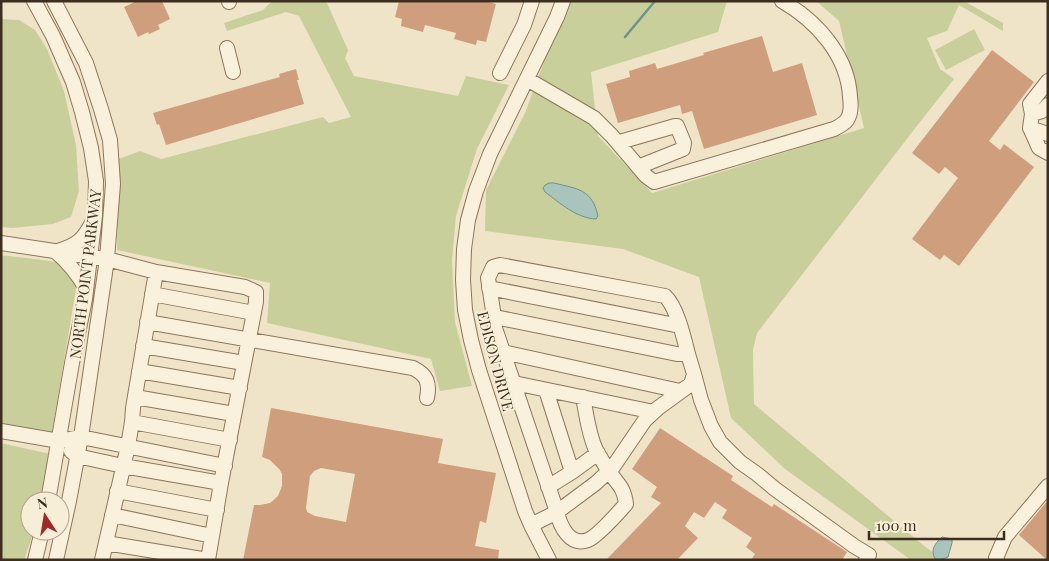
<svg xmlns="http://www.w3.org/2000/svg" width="1049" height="561" font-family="'Playfair Display',serif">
  <rect width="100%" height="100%" fill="#f0e4c8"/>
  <path fill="#c9cf9b" d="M272,1H326L348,50L345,58L354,76L458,96L466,76L509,85L477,149L456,216L452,261L455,322L472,386L440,391L431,359L267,323L270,283L117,250L119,159L140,151L161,159L323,117L329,123L351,117L299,16L286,12L227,31L224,23L263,10Z
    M566,1H727L718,32L591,72L598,136L652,193L864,128L839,21L816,1H964L1003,23V31L959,5L947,31L927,38L940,69L954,79L920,122L757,333L753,350L754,404L923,545L943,560H911L785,469L731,418L699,277L623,249L485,231L486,190L525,113Z
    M2,19L19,20L35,30L47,49L64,91L76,145L79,191L71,217L53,224L12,228L1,227Z
    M974,29L985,50L946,70L935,50Z
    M1,255C12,257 58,260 64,265C72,270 74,281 76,289L52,432L40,434L1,427Z
    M1,443L50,454L40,501H30V531H34L24,560H1Z"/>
  <path fill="#a9c4bc" stroke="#6f938a" d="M549,183H554C578,189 592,189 598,216L596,219C576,218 560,203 545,192L543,188L545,185Z
    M942,537L952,539V543L948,557C944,559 940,560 935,559C930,549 935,544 942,537Z"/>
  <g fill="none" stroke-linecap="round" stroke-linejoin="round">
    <path stroke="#6f938a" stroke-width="2.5" d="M625,37L655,1"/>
  </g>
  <path fill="#cf9f7d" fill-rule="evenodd" d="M137,1H162L170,19L158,25L160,29L149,34L148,32L138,37L124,7Z
    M399,1H486L496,4L486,42L477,40L476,45L454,39L456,33L425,25L423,32L401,26L402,19L395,17Z
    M762,36L773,72L802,63L817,115L704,149L692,111L682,114L680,105L618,123L606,84L630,77L629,71L655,63L657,69L704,55L703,53Z
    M992,50L1034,82L989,141L1000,150L1004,144L1034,167L959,266L944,255L940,260L912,239L958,178L945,167L939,174L912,153Z
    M296,69L299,80H297L304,104L166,145L159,124L157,125L153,113L280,77L279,74Z
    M271,408L443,439L438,463L496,473L486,523L480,521L475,546L499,550L498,560H243L254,505H260L270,503L278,496L282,486V474L280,470L270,460L262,457ZM321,468L355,474L346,522L315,516L307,512L306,508L310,476L314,471Z
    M660,428L733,476L731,480L772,507L774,504L847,552L842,560H751L755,554L746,547L752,538L722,518L727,510L715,502L704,518L694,512L685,526L698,538L677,560H606L661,503L651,497L657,487L632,469Z
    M1048,500V560H1047L1019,535Z"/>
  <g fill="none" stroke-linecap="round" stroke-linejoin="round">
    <g stroke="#8d765c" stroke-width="16">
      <path id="minor" d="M34,1L53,36L73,82L82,112L91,148L96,181L95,216L85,299L72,363L48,501
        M54,1L86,63L101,109L110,140L113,184L107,259L81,437L69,501L56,560
        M229,2V1
        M227,48L233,72
        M500,73L524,25L532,1
        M527,79L594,118L612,136L646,176L654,182L834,129C838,127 844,124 847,120C851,114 851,104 850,97C848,56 817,21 782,1
        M1048,81L1030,104L1032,114L1030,128L1039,148L1048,153
        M1032,114L1042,111L1048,105
        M1030,128L1048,134
        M620,145L623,141L675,126H677L684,143L683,149L638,167
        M1,243L107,259L156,272L245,287L256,292V302L221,483L208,560
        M58,251C77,245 83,240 92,223
        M56,252C69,263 78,274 86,289
        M489,288L680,326
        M152,294L254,313
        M494,317L488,278L493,267L500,265L665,296C677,307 684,338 688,354
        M147,322L413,368C427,375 430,383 427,398
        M143,346L244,363
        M503,352L680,391
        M139,371L240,388
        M694,374L701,400L711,426L720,442L740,462L757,474L775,489L854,546L869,555L866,560
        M514,383L654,412
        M546,390L572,472L598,453
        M135,397L234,414
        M132,422L230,440
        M1,431L59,441L81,437L225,466
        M71,451L77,456L123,466L221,483
        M548,487L572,472
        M117,491L217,510
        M112,515L212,536
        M531,525L557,512L596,483L613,467L645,420L658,408L691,384L694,374L688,354H677L500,318L494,317L495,328L557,512C560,526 570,547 588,540C598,536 618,513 626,504C624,486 617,484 608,470C604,464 600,457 596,450C589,436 586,413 583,397
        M106,543L208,560
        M35,560L42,531
        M102,560L128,446L132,422L133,408L156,272
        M549,560L531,525L525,511L479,370L471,340L465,310L463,280L464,249L468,220L476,191L490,154L557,17L563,1
        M997,560L996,558L1005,537L1048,486"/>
    </g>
    <use href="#minor" stroke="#faf1dc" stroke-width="14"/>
  </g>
  <g text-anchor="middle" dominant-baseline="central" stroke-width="4" stroke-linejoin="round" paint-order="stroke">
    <g font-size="15" fill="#3d2e20" stroke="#f7eed8">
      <text transform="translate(85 274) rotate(-83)">NORTH POINT PARKWAY</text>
      <text transform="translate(496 361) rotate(75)">EDISON DRIVE</text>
    </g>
  </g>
  <rect width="1049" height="561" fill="none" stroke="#3d2e20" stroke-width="5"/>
  <g transform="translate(45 516) rotate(348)"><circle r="24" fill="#f7eed8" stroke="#ada18e"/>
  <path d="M0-4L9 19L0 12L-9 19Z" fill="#9e2a2b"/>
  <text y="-8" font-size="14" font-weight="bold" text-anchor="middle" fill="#3d2e20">N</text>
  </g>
  <path d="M869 531v8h135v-8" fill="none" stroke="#3d2e20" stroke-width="2.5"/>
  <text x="876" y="531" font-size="15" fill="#3d2e20" stroke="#f7eed8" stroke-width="4" paint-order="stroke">100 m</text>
</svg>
